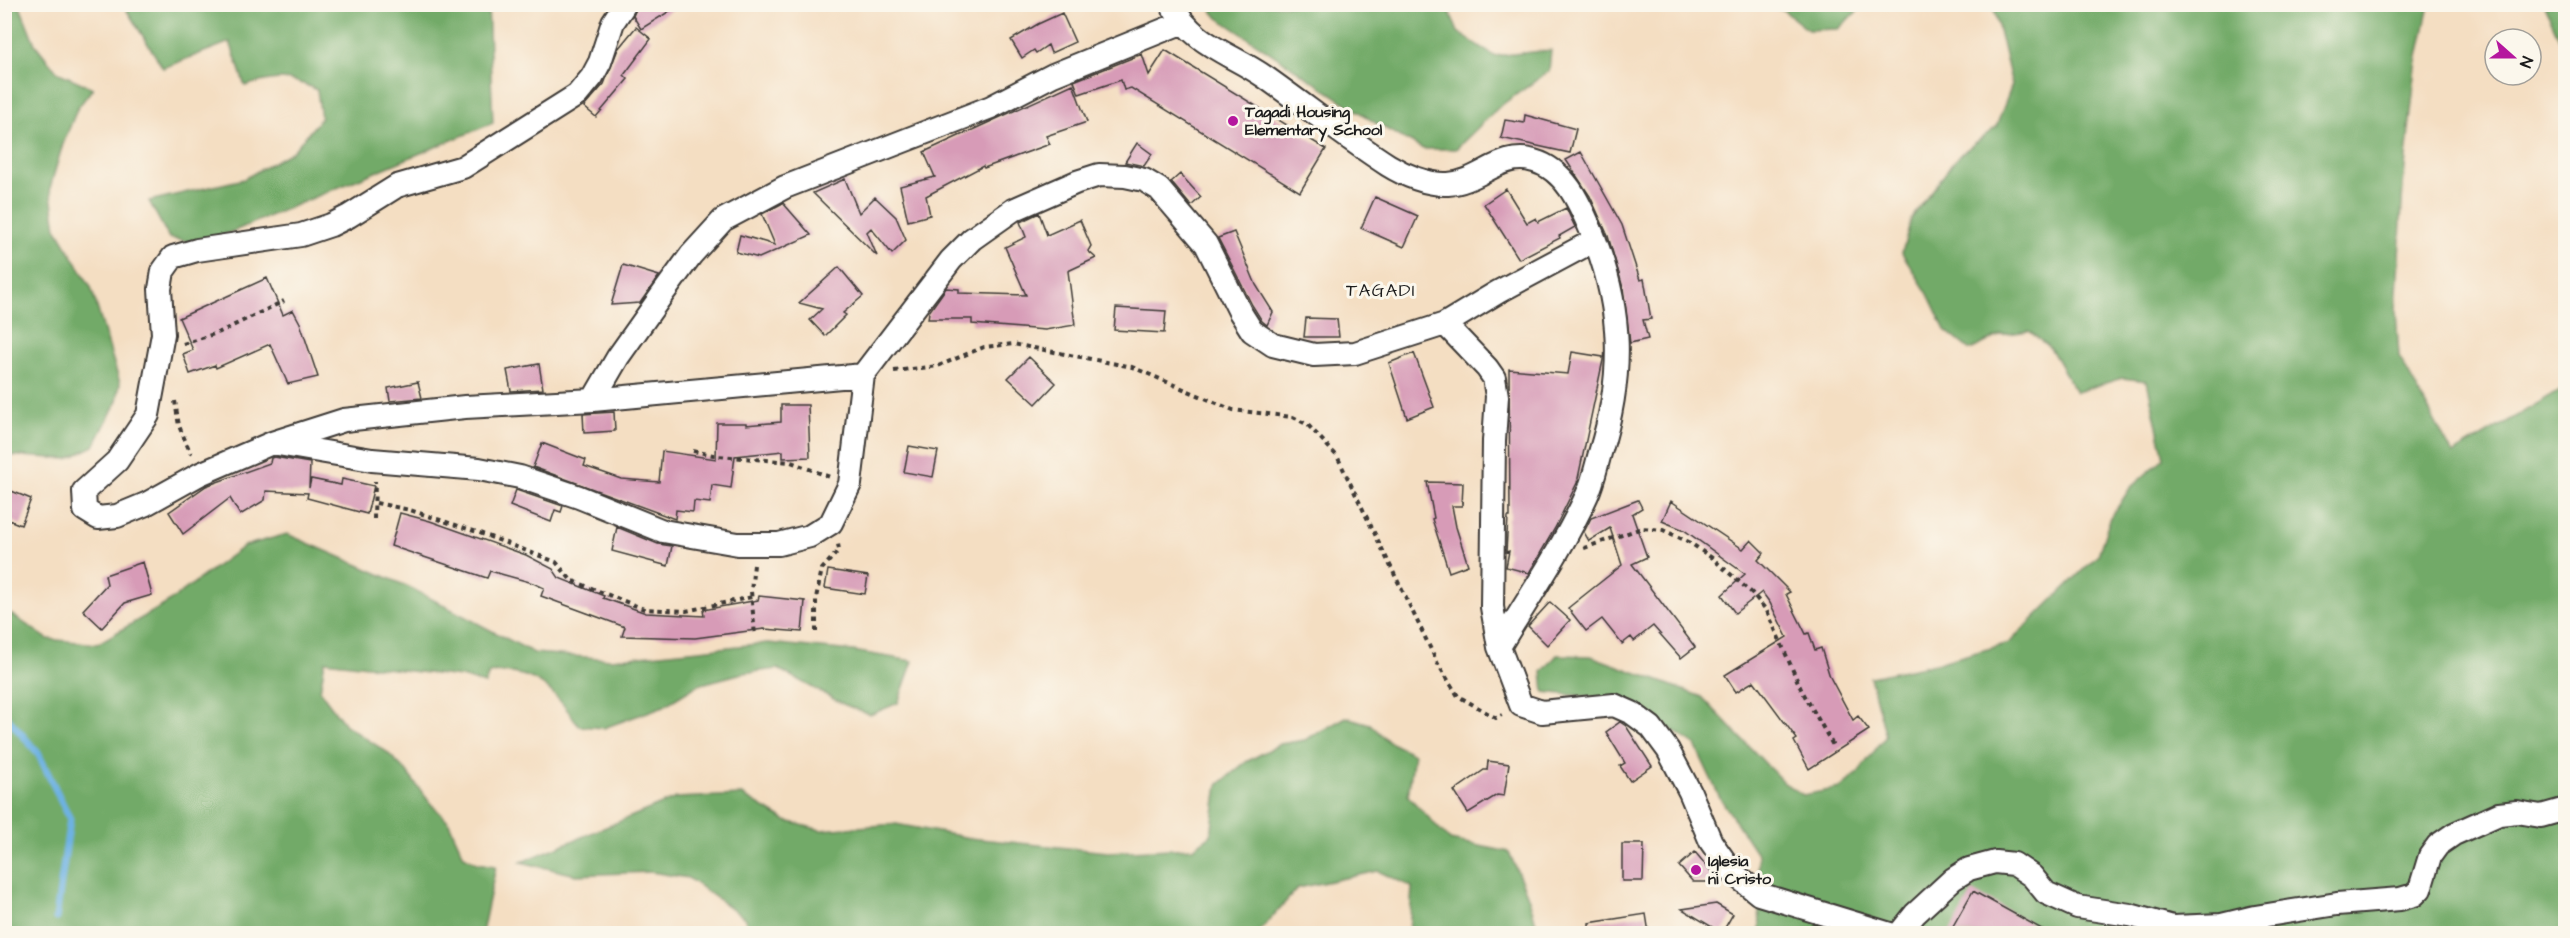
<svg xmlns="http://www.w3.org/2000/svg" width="2570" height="938" font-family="'Architects Daughter',sans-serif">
  <rect width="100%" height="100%" fill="#fbf7ec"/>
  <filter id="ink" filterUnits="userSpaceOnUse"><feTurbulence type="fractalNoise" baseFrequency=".0167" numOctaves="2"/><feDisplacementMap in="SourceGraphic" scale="12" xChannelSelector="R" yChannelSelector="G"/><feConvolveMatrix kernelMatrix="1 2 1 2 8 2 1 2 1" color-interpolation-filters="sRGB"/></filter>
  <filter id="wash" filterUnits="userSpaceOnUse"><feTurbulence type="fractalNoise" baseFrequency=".008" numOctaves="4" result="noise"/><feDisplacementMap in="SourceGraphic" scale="24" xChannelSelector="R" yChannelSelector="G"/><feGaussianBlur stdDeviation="1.35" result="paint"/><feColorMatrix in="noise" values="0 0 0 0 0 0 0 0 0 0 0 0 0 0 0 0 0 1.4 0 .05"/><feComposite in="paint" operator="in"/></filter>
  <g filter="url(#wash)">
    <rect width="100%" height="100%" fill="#f4dec2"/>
    <path fill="#72aa68" stroke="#476342" stroke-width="1.5" d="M19,4L35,44L57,72L93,88L77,109L62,147L50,188L56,228L91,287L120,383L117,401L94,446L68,459L5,455L4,5Z
      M121,5H488L493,123L229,233L195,243L169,238L149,201L244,179L293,151L321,118L317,90C286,75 277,77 245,86L230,42L163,68L126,9Z
      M1207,5H1447L1458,32L1494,56L1551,50L1549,71L1499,107L1456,149H1423L1377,124L1218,18Z
      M1756,5L1864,4V5L1838,29L1808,30L1783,10Z
      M1993,5H2429L2416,66L2403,186L2396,311L2399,356L2453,454L2565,387V933H1760L1758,855L1720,798L1695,745L1628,701L1544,692L1542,672L1557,655L1591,656L1702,697L1784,783L1803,795L1840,788L1857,774L1886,736L1870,677L1934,664L2009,643L2098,555L2110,519L2130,488L2164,458L2147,381L2122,378L2076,392L2051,349L2029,331L2001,335L1970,350L1945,330L1928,294L1902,253L1911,219L1958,156L1996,127L2012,85Z
      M2544,5H2565V52Z
      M287,534L409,587L534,653L611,659L768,643L853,651L913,661L898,703L870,715L843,704L778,669L743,673L698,685L664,706L604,728L579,726C555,691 535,668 489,673L485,684L461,677L325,661L320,691L345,725L387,752L406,771L431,804L448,821L464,856L477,863L496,866L482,933H5V605L8,612L48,639L97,644L164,605L244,546Z
      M1346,717L1370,724L1389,742L1414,754L1408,796L1450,840L1509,852L1529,899L1539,933H1409L1412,887L1378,871L1298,888L1258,933H746V919L688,878L651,872L576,875L521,862L676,798L742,795L786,821L821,830L896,824L970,838L1108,852L1193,848L1211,835L1218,785L1246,762L1280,744L1305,740Z"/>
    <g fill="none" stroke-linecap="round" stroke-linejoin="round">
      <path stroke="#6eb2e3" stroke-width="7" d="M4,714L38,753L70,819L56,918"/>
    </g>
    <g id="blocks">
      <path fill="#d79bb7" d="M638,4H681L641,29L633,16Z
        M1062,13L1075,42L1051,53L1048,45L1036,53L1034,50L1022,58L1011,40L1038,24Z
        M636,27L651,39L624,75L628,79L596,117L584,107L604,84L618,49Z
        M1165,50L1326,149L1300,192L1131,88L1124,90L1121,80L1079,94L1074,81L1142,54L1149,75Z
        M1073,84L1087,122L1046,136L1050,144L984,168L983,166L926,196L930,215L908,221L900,186L935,177L924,152Z
        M1525,115L1576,129L1570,153L1501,138L1505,120L1524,123Z
        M1137,143L1152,154L1144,166L1125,162Z
        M1581,152L1622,225L1640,280L1644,279L1651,319L1643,320L1648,339L1630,343L1623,288L1608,236L1590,196L1566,160Z
        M1180,174L1201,197L1191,206L1171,182Z
        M845,179L859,213L875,197L896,217L906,240L892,254L871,228L867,232L877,256L813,193Z
        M1506,189L1527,223L1536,218L1538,222L1566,208L1575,227L1559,236L1560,238L1519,259L1484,204Z
        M1375,197L1418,216L1404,247L1361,228Z
        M783,203L811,235L759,258L736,252L740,235L775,245L762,214Z
        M1039,213L1047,235L1080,220L1091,246L1088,251L1096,258L1068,271L1075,325L1045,330L972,324V319H928L929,312L946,288L959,289V293L1026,295L1005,247L1026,237L1020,222Z
        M1234,232L1256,285L1273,312L1267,325L1262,321L1252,305L1218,238Z
        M623,265L659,276L640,303L611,305Z
        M839,267L863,296L843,313L846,315L825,336L810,320L822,309L799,303Z
        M267,278L283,315L293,310L300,323L318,377L288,384L270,344L216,368L215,365L190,374L183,354L193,350L179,318Z
        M1116,308L1166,311L1164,333L1114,330Z
        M1306,318L1337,319L1339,337H1304Z
        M1572,352L1603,357V360L1577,483L1555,528L1529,573L1506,567L1509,551L1506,552L1508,517H1510L1509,369L1568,374Z
        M1414,353L1434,407L1407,418L1389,363Z
        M1029,357L1056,383L1036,404L1008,378Z
        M539,364L543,389L511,391L507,370Z
        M418,382L422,398L390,401L388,388Z
        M781,405H808L810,457L783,458V451L735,456L731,488L712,485L710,503L694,501L693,512L676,510L675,519L533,467L542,443L586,460L584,466L610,475L621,479L659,482L662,451L716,459L717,423H746V425L781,422Z
        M614,412L615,431L584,433L583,414Z
        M909,446L938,451L933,477L904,472Z
        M274,457L310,463L309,488L311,479L341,485L342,479L374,486L367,514L307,498L308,493L266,491L265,500L240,515L230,498L183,534L169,512L206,486L270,463L271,458Z
        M1427,482L1463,483L1462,506H1452L1456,527L1468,565L1449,572L1432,519L1434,518Z
        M4,488L31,499L21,525L4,518Z
        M516,490L563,506L561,512L555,510L551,522L510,506Z
        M1638,500L1642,508L1632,514L1647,557L1632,564L1695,647L1681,658L1653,626L1634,641L1631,637L1622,644L1602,619L1586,631L1568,608L1622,565L1610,528L1589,541L1584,532L1591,518Z
        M1671,501L1743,549L1751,540L1764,553L1758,560L1790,592L1786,594L1806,634L1809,633L1815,650L1821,648L1830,677L1853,720L1858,716L1869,730L1809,769L1794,741L1797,739L1754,681L1736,692L1725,675L1787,637L1770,603L1762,592L1735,613L1722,595L1745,574L1684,530L1662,521Z
        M400,513L430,521L526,555L553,569L559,578L604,596L603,598L646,613L704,616L703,610L758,600L759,596L805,601L802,632L764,629L695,638L622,636L625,627L541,596L544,588L533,583L490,571L487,578L391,546Z
        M617,527L658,544L672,546L668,566L612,551Z
        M143,562L152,595L125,603L102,628L83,610L107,584L105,575Z
        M828,570L868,576L865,594L825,588Z
        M1550,602L1570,620L1547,645L1528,626Z
        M1620,722L1626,726L1652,766L1630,781L1620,766L1625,763L1606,732Z
        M1488,761L1509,764L1504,796L1497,795L1468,813L1454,791L1484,770H1487Z
        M1622,844H1644L1643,881H1622Z
        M1695,852L1720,882H1693L1679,866Z
        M1973,891L2049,933H1949Z
        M1716,904L1733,914L1722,933L1682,909Z
        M1646,914L1649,933H1589V923Z"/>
    </g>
  </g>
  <g filter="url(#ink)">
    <use href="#blocks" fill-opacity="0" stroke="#3c3935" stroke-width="1.5"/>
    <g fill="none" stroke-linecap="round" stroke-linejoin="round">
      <g stroke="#3c3935" stroke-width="26">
        <path id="minor" d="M625,4L613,22L600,62L592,77L577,95L463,167L397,186L349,216L331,225L301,235L197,250L173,257L163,271L160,289L163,334L148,415L117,461L84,491L85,510L98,518L117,516L146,504L200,474L272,443L344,420L465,407L593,400L863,375
          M1171,4C1194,46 1229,52 1265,77C1306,106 1346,138 1388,165C1404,175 1428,185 1448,184C1480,182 1501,151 1534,161C1567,170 1581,207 1593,235C1623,310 1624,376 1600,453C1596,467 1593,482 1587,495C1563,548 1529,597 1499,647
          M1445,324L1487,368L1494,378L1497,396L1494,441L1492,607L1499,647L1521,705L1542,712L1614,705L1632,713L1651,727L1668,750L1690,792L1711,842L1733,873L1759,894L1890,934
          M593,400L618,357L664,292L691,255L723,220L785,187L991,107L1053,75L1181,23
          M272,443L372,460L479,469L520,477L579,497L663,531L738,544H779L810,536L831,523L850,484L863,375L951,260L972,239L1013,210L1077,182L1099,175L1125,176L1144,180L1159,189L1206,244L1240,312L1252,331L1273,345L1314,355L1355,353L1445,324L1498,292L1595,240
          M1899,934L1915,914L1953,879L1969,869L1995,862L2014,864L2032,876L2046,893L2077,907L2130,915L2173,927L2222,925L2255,917L2337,904L2400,899L2414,895L2420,889L2430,856L2438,845L2454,834L2499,814L2517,812L2541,816L2566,809"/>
      </g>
      <path stroke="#3c3935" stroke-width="4" stroke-dasharray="4.5 4.5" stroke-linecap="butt" d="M183,344L220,332L284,301
        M894,371L938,366L984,347L1013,344L1132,367L1233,410L1293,417L1308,425L1337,456L1438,664L1458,696L1496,718L1502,715
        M175,401L179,426L191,454
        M693,451L718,456L791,462L830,477
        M376,503L410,510L477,532L556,562L571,580L644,609L686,611L752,597
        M374,519L375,481
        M1584,548L1642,528L1663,530L1689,542L1712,558L1752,593L1767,611L1801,689L1834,747
        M754,565L751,591L755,636
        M816,632V598L822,569L839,550L838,544"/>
      <use href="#minor" stroke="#fff" stroke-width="22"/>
    </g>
  </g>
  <g fill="#b5179e" stroke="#fbf7ec" stroke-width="2">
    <circle cx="1233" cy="121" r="6"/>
    <circle cx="1696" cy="870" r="6"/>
  </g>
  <g text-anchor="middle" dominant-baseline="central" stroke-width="6" stroke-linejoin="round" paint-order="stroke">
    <g font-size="16" font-weight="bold" fill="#1c1c1c" stroke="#fbf7ec" text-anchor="start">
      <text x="1245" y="112">Tagadi Housing<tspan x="1245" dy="18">Elementary School</tspan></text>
      <text x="1708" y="861">Iglesia<tspan x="1708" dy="18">ni Cristo</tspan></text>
    </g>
    <g font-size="18" letter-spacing="1.5" fill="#1c1c1c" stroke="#fbf7ec">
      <text x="1381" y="290">TAGADI</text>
    </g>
  </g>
  <rect width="2570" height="938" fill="none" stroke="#fbf7ec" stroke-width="24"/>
  <g transform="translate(2513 57) rotate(111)"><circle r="28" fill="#fbf7ec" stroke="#a29f99" stroke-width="1.5"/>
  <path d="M0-4.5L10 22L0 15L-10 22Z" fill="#b5179e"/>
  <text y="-9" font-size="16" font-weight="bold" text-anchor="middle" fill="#1c1c1c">N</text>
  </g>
</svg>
